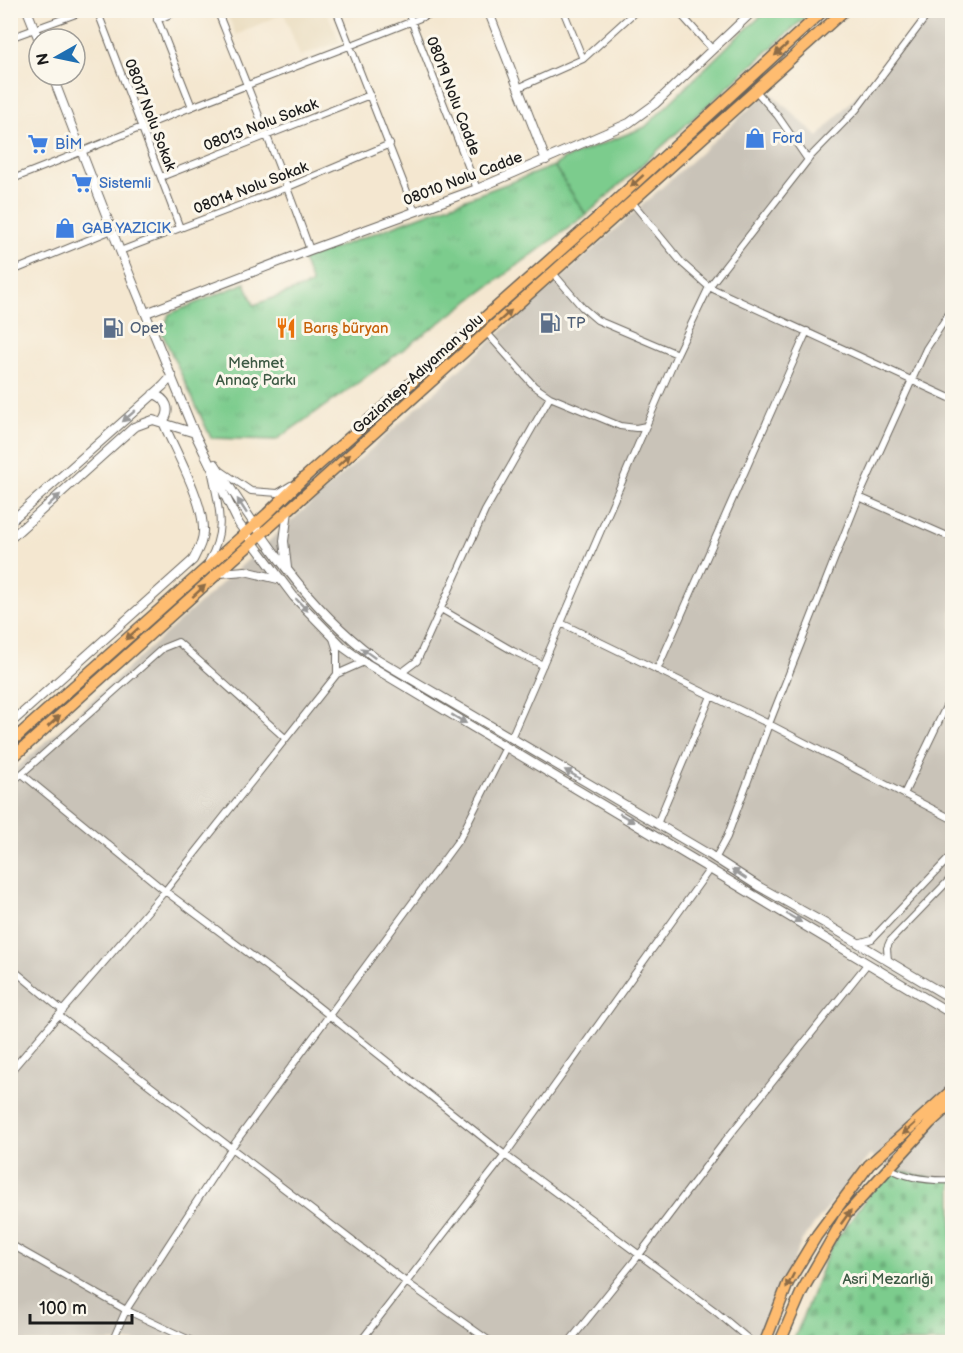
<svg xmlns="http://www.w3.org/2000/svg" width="963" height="1353" font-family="'Balsamiq Sans',sans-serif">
  <defs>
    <pattern id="cemetery-stones" width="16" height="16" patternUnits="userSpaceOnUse" patternTransform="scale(1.5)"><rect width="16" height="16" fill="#7bcc8d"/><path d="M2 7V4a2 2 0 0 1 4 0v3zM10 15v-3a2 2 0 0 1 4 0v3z" fill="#6aaf79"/></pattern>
    <pattern id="park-tufts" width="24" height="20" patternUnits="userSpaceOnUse" patternTransform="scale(1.5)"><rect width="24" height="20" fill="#7bcc8d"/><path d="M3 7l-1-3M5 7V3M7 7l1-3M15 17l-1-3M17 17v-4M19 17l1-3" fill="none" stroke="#6aaf79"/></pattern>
  </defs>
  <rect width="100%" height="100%" fill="#fbf7ec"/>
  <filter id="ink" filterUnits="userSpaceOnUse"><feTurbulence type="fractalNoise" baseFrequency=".0167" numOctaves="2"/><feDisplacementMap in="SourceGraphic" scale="12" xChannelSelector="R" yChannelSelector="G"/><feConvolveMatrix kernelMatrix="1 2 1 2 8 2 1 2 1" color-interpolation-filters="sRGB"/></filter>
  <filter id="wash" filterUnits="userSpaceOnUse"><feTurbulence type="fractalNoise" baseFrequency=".008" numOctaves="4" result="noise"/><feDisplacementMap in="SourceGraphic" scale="24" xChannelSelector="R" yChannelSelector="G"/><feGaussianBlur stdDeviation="1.35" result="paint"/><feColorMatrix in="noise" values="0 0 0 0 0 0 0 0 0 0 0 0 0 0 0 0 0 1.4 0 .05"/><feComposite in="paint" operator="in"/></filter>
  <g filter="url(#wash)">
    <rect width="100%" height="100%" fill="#f4e7d0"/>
    <path fill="#e8d9ba" d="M226,11H326L340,42L300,56L284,13L236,35Z"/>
    <path fill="#c9c3b8" d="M934,11H952V1180L941,1181L889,1168L870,1155L802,1240L760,1342H11L10,774L769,91L818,137Z"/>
    <path fill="#7bcc8d" stroke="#4c7454" stroke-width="1.5" d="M767,11H812L586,215L554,166L564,159L645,127L735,39Z"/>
    <path fill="url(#cemetery-stones)" stroke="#4c7454" stroke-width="1.5" d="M889,1168L941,1181L952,1180V1342H793L830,1248Z"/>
    <path fill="url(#park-tufts)" stroke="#4c7454" stroke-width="1.5" d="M554,166L586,215L355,385L276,440L211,438L162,333L169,314L245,283L254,305L312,284L303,260Z"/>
  </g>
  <g filter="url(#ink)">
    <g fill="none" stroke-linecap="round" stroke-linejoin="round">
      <g stroke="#68635b" stroke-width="8">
        <path id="minor" d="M97,10L180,228
          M154,10L192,107
          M217,10C249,90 281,169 310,250
          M336,10L415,212
          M407,10L477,189
          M563,10L583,59
          M677,10L712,49
          M157,20L180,10
          M10,38L87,10
          M518,88L583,59L637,10
          M756,91L777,115L808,160
          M161,177L370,95
          M10,180C70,157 129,132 189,108C272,75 357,44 440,10
          M632,202L682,263L709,287L952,399
          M120,251L288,187L390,144
          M10,272L112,230
          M553,273L582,307L597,320L677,354
          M487,333L534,386L550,397L620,426L636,428L646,426L677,354L709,287L811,156L856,110L931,10
          M10,336V360
          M646,426L561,623L769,724L952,819
          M220,470L251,491L278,493L291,485
          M859,497L952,538
          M208,562C227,530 219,509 212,474
          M441,609L513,651L543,665
          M333,638L337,651V674
          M657,670L807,331
          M401,673L417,661L485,511L550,397
          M511,738L561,623
          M22,774L165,891L291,985L505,1155L715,1311L752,1342
          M10,784L163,648L178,642L285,738
          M904,794L952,694
          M657,824L711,696
          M715,859L727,837L769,724L859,497L926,349L952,309
          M858,943L872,939L952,855
          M888,961L887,948L890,941L952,877
          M10,967L63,1011
          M59,1016L406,1282L491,1342
          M10,1072L165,891L337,674L364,662
          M889,1168C907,1178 931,1181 952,1180
          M10,1244L126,1310L194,1342
          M112,1342L126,1310L232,1147L460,838L506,747
          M360,1342L505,1155L709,870
          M569,1342L639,1255L725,1141L868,963"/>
      </g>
      <g stroke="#68635b" stroke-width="10">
        <path id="tertiary" d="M27,10L39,40
          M488,10L546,160
          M52,75L120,251L194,432L239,524L294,597L343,647L364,662C560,780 757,896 952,1014
          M146,313L310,250L477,189L629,123L655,104L754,10
          M153,394C167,398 172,410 163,422
          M215,464C260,535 307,607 374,657L710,855L758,886L826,924L952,999
          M10,522L163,386L172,376
          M10,539L134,427L153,420L195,433
          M287,568L284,541L288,511
          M220,573L245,571L278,579
          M10,724L193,560C198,550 204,540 203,528C202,498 175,451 163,422"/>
      </g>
      <g stroke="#68635b" stroke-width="13">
        <path id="primary" d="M765,1342L788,1283L817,1235L869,1165L952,1090
          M780,1342L802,1291L845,1216L930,1123L952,1103"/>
      </g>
      <g stroke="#68635b" stroke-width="13">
        <path id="trunk" d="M10,743L267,514L305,477L597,218L824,10
          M10,760L845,10"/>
      </g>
      <use href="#minor" stroke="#fff" stroke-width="6"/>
      <use href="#tertiary" stroke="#fff" stroke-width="8"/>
      <use href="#primary" stroke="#febc70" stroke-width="10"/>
      <use href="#trunk" stroke="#febc70" stroke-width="10"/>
    </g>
    <defs><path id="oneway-solid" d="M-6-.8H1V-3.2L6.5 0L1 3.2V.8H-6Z" transform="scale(1.5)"/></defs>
    <g fill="#8d6c46">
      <use href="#oneway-solid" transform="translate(781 50) rotate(138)"/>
      <use href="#oneway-solid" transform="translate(637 181) rotate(137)"/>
      <use href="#oneway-solid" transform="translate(505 316) rotate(-42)"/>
      <use href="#oneway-solid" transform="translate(344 460) rotate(-42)"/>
      <use href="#oneway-solid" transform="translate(199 591) rotate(-42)"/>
      <use href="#oneway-solid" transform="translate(132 634) rotate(138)"/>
      <use href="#oneway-solid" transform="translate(54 721) rotate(-42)"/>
      <use href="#oneway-solid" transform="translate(909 1129) rotate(138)"/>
      <use href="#oneway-solid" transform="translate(846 1217) rotate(-54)"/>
      <use href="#oneway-solid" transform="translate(790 1281) rotate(117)"/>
    </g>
    <g fill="#999">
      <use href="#oneway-solid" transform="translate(129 416) rotate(139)"/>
      <use href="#oneway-solid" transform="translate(54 500) rotate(-42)"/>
      <use href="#oneway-solid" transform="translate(242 506) rotate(-123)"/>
      <use href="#oneway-solid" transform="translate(302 605) rotate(46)"/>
      <use href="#oneway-solid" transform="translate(368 653) rotate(-144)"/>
      <use href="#oneway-solid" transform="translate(459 719) rotate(31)"/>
      <use href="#oneway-solid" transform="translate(572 774) rotate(-150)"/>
      <use href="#oneway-solid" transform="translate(627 818) rotate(31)"/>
      <use href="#oneway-solid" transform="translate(739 874) rotate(-147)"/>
      <use href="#oneway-solid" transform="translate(794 918) rotate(30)"/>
    </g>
  </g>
  <defs>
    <g id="shop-bare" transform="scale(1.62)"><path d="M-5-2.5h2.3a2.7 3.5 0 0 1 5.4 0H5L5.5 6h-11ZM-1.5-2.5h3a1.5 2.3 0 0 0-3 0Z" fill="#3f7fe0" stroke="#fbf7ec" stroke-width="2.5" paint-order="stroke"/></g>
    <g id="supermarket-bare" transform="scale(1.62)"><path d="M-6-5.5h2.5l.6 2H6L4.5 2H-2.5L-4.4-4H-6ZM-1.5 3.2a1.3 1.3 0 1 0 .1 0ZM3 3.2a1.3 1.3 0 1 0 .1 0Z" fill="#3f7fe0" stroke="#fbf7ec" stroke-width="2.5" paint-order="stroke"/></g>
    <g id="fuel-bare" transform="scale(1.62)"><path d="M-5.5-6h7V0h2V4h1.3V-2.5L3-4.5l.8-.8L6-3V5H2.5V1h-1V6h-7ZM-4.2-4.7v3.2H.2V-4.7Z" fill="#5c6f8a" stroke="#fbf7ec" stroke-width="2.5" paint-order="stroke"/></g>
    <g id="restaurant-bare" transform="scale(1.62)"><path d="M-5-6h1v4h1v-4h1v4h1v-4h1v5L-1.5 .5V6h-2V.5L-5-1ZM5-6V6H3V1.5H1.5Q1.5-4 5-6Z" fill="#e8710a" stroke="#fbf7ec" stroke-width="2.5" paint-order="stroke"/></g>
  </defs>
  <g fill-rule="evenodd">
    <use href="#shop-bare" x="755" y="138"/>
    <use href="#supermarket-bare" x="38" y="144"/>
    <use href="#supermarket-bare" x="82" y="183"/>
    <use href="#shop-bare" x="65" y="228"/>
    <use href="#fuel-bare" x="550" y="323"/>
    <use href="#fuel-bare" x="113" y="328"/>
    <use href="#restaurant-bare" x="286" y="328"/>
  </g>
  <g text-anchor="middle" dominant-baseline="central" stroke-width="6" stroke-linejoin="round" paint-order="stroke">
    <g font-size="15" fill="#1c1c1c" stroke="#fbf7ec">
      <text transform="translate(453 96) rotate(69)">08019 Nolu Cadde</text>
      <text transform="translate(150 115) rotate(69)">08017 Nolu Sokak</text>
      <text transform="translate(261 125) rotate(-21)">08013 Nolu Sokak</text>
      <text transform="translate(463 179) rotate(-21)">08010 Nolu Cadde</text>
      <text transform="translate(251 188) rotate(-21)">08014 Nolu Sokak</text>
      <text transform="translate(418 374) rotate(-42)">Gaziantep-Adıyaman yolu</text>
    </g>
    <g font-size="15" fill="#366cbe" stroke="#fbf7ec" text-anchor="start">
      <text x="772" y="138">Ford</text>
      <text x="55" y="144">BİM</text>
      <text x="99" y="183">Sistemli</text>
      <text x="82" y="228">GAB YAZICIK</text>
    </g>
    <g font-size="15" fill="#4e5e75" stroke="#fbf7ec" text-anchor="start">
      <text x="567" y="323">TP</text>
      <text x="130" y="328">Opet</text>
    </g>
    <g font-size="15" fill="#c56008" stroke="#fbf7ec" text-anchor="start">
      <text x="303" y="328">Barış büryan</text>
    </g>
    <g font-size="15" fill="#3d5a44" stroke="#fbf7ec">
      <text x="256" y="363">Mehmet<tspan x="256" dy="17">Annaç Parkı</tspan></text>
      <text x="888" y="1279">Asri Mezarlığı</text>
    </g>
  </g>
  <rect width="963" height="1353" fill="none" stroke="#fbf7ec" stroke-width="36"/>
  <g transform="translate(57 57) rotate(261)"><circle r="28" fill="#fbf7ec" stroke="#a29f99" stroke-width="1.5"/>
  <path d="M0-4.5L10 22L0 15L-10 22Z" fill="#1f6fb2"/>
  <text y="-9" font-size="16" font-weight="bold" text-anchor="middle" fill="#1c1c1c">N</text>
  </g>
  <path d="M30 1314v9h102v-9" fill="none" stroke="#1c1c1c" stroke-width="3"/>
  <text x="39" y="1314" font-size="18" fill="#1c1c1c" stroke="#fbf7ec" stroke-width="4.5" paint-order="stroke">100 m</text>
</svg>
